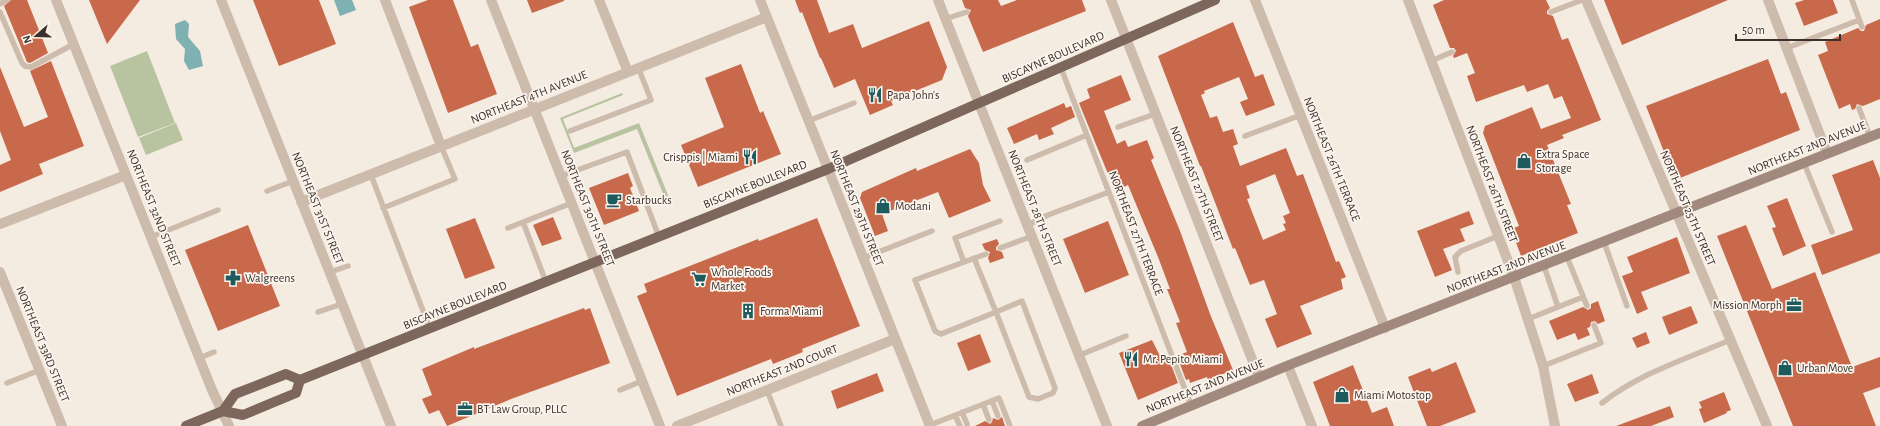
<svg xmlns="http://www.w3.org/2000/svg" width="1880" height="426" font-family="'Alegreya Sans',sans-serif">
  <rect width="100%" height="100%" fill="#f4ebe1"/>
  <path fill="#b8c4a0" d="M147,51L175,123L138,137L110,66Z
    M622,93L623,95L563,119L574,148L639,123L670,200L666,201L637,129L574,153L560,118Z
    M176,123L183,140L146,155L139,138Z"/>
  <path fill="#7fb0b2" d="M334,0H352L356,10L340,16Z
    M185,20L189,24L188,37L200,51L203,66L189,70L184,61L185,49L176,39L175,24Z"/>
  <path fill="#c8694b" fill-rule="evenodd" d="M11,0H27L48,53L30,63L27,62L4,6Z
    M89,0H140L107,44Z
    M253,0H319L336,44L279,66Z
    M428,0H453L471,47L478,44L497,94L448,113L409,7Z
    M527,0H564V1L532,13Z
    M795,0H817L829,33L853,24L862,48L929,21L947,67L942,80L891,101L893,105L870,115L855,79L834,88L821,58H820L802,12L800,13Z
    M962,0H998L1001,6L1017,0H1082L1086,11L983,52L968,16L971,10L965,8Z
    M1444,0H1546L1550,8L1547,11V14L1553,16L1562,40L1568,38L1601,120L1562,135L1564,138L1547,145L1571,204L1567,205L1578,233L1521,256L1511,229L1519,226L1483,133L1485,126L1532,107L1541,129L1571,118L1562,96L1554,99L1548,84L1527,92L1524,85L1476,102L1467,76L1475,73L1467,53L1454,58L1453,56L1456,51L1454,48H1450L1433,5Z
    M1604,0H1728L1622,45Z
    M1804,0H1833L1838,13L1804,26L1795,3Z
    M1880,19V99L1863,106L1857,104L1855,109L1852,110L1850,104L1839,109L1818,55L1828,51L1825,42L1858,28L1861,31H1864L1866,25Z
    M1233,22L1255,77L1263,74L1275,105L1246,116L1240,102L1248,99L1239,77L1204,91L1205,93L1201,95L1210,118L1217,116L1223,132L1233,129L1238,144L1233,146L1240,166L1286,148L1297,176L1303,174L1336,262L1339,261L1346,277L1341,279L1343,289L1300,306L1312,334L1277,348L1265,319L1277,314L1264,280L1250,285L1235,248L1233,249L1201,166H1200L1158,56ZM1275,174L1290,213L1283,216L1286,223L1283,224L1286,230L1263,240L1247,199L1250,198L1246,186Z
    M1768,59L1781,94L1786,92L1800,130L1675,180L1646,106Z
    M51,61L84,146L39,164L43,174L0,192V165L11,160L0,131V67L24,127L48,117L30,71Z
    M741,64L760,113L763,111L781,154L698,187L681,145L724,127L705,78Z
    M1121,75L1131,100L1104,111L1117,144L1125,140L1128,147L1147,140L1154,158L1151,160L1180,231L1210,314L1233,370L1208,380L1207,377L1190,383L1189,379L1186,380L1177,356L1187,352L1176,323L1180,322L1167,289H1170L1158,257L1128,185L1115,191L1079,103L1090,98L1087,89Z
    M1064,103L1066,108L1071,106L1075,117L1051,128L1054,134L1039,140L1037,134L1014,144L1007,128Z
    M970,149L979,163L983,185L991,201L949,218L938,192L882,214L888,231L875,236L860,198L862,192L916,168L917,171Z
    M1873,160L1880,178V253L1822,275L1811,245L1853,230L1832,175Z
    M628,173L633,186L630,188L639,211L604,225L589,188Z
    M1787,198L1806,246L1783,256L1772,228L1776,227L1767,206Z
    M1469,211L1474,224L1460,229L1465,241L1443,249L1452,270L1435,277L1417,231Z
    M553,217L562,239L542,246L533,225Z
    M475,218L495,268L465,279L446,229Z
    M817,218L860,326L802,349L803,352L773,364L771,359L677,396L637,296L647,292L644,284L758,239L759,241Z
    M1108,221L1129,275L1085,293L1063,239Z
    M248,225L280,306L218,331L185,250Z
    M1746,225L1772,289L1815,272L1852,367L1880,357V387L1863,393L1876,426H1793L1717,236Z
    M1677,237L1690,273L1641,292L1648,309L1637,314L1622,276L1633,272L1627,257Z
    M997,239L999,244L996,247V250L1002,252L1004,258L990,263L988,258L990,252L985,250L982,244Z
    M1598,301L1605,321L1598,324L1595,321L1591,322L1590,327L1587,328L1590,335L1578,340L1575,333L1557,340L1549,321L1583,307L1588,310L1591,308V304Z
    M1691,306L1698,323L1669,335L1662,317Z
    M584,308L585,310L590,308L610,363L511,399L447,426L439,410L429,414L422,399L432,395L422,369L474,347V349Z
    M1646,332L1650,343L1637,348L1632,338Z
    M980,334L991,362L968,371L957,343Z
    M1152,340L1163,362L1169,359L1178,383L1138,400L1119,353Z
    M1456,362L1476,412L1440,426H1427L1408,377L1430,368L1432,372Z
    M1353,365L1372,413L1387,407L1394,426H1330L1313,382Z
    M877,373L884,391L837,409L831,391Z
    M1592,374L1599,393L1575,402L1567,384Z
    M1724,392L1731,410L1726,412L1727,413L1704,423L1699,409L1702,408L1699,402Z
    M1670,406L1674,417L1651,426H1616Z
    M1002,417L1005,426H975L985,421L990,424L992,422L993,418L998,420Z"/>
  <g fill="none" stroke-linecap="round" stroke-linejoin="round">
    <path stroke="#cdbbac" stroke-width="5.5" d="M1852,0L1862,27
      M0,4L7,0
      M0,12L22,63L25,66L31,67L74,44
      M1551,12L1582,0
      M945,19L967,12
      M1787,48L1859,20
      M1431,61L1452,52
      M1061,68L1191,405
      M1859,108L1870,137
      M808,121L854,103
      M1118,127L1155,114
      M570,131L651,100L638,67
      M1245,136L1301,115
      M1027,160L1087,135
      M1804,163L1832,232
      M371,175L430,329
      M561,176L627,152L659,237
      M267,191L293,181
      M383,208L455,179L441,146
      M523,222L546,282
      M1028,225L1048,215L1109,192
      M508,228L572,203
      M151,237L218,210
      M1604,242L1627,306
      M1000,248L1033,236
      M1567,257L1587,306
      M863,258L932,231
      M974,258L996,312L1022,301L1055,388L1053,393L1038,399L1029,397L996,312L941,334L935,331L915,280L986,254
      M964,262L955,238L1000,221
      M1544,266L1558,307
      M330,272L348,266
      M1458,272L1455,257L1461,251L1498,236
      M318,312L342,304
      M1528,319L1583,297
      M1080,355L1126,336
      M200,358L214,352
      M1543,366L1601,343L1594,325
      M7,383L40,370
      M620,390L642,381
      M767,390L781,426
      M992,401L998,416
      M1602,403C1640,373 1686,359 1730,340
      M983,404L989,420
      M962,412L967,424
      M955,415L960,426
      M930,425L999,398L1010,426"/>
    <path stroke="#cdbbac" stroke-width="10" d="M56,0L212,390L229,426
      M221,0L391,426
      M385,0L441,146
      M491,0L660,426
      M599,0L628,72
      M760,0L828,169
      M938,0L1107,426
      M1111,0L1259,377
      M1255,0L1385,328
      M1408,0L1514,277L1543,366L1555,426
      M1586,0L1767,426
      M1768,0L1827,153
      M301,202L767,17
      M0,224L126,175
      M0,272L62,426
      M1288,366L1312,426
      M677,426L895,339"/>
    <path stroke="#cdbbac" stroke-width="10" d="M828,169L930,426"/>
    <path stroke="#a18a7d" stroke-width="10" d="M1142,426L1294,363L1880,133"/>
    <path stroke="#7d675c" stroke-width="10" d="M223,411L243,415L296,393L300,380
      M186,426L223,411L235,394L286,374L300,380L828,169L1215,0"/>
  </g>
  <defs>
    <g id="restaurant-bare" transform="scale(1.2)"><path d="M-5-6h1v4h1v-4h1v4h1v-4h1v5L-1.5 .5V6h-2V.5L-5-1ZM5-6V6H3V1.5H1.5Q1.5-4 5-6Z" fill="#1f5a5e" stroke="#fbf5ee" stroke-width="2.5" paint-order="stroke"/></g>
    <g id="shop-bare" transform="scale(1.2)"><path d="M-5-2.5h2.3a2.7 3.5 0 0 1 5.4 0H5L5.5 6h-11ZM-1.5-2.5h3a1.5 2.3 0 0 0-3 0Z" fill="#1f5a5e" stroke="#fbf5ee" stroke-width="2.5" paint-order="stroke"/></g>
    <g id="cafe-bare" transform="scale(1.2)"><path d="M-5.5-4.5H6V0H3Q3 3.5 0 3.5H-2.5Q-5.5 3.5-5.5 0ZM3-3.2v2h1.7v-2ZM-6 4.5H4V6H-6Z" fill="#1f5a5e" stroke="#fbf5ee" stroke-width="2.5" paint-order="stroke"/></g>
    <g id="pharmacy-bare" transform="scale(1.2)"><path d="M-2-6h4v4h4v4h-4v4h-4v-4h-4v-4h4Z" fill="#1f5a5e" stroke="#fbf5ee" stroke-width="2.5" paint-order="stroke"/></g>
    <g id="supermarket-bare" transform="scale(1.2)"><path d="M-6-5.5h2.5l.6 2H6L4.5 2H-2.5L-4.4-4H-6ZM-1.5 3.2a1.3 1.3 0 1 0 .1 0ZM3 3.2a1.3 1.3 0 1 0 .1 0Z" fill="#1f5a5e" stroke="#fbf5ee" stroke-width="2.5" paint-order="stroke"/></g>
    <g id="office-bare" transform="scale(1.2)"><path d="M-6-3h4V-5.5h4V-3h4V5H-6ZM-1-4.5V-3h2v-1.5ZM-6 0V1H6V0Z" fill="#1f5a5e" stroke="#fbf5ee" stroke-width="2.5" paint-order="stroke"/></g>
    <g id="building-bare" transform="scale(1.2)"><path d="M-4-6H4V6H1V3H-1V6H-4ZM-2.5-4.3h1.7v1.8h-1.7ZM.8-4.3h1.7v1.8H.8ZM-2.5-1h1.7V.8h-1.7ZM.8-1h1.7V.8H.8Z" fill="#1f5a5e" stroke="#fbf5ee" stroke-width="2.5" paint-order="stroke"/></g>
  </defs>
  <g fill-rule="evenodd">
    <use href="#restaurant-bare" x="875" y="95"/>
    <use href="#restaurant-bare" x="750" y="157"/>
    <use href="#shop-bare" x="1524" y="161"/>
    <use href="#cafe-bare" x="614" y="200"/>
    <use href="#shop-bare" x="883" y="206"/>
    <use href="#pharmacy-bare" x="233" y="278"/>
    <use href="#supermarket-bare" x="699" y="279"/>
    <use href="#office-bare" x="1794" y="305"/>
    <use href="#building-bare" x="748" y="311"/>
    <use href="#restaurant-bare" x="1131" y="359"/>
    <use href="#shop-bare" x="1785" y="368"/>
    <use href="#shop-bare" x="1342" y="395"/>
    <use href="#office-bare" x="465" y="409"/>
  </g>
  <g text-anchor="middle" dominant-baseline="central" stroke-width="3.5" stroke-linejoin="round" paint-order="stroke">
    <g font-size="12" fill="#3b302b" stroke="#fbf5ee">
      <text transform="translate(1053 57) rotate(-24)">BISCAYNE BOULEVARD</text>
      <text transform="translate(529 97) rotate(-22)">NORTHEAST 4TH AVENUE</text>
      <text transform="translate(1807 148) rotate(-22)">NORTHEAST 2ND AVENUE</text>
      <text transform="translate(1332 159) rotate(68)">NORTHEAST 26TH TERRACE</text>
      <text transform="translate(755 184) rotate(-22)">BISCAYNE BOULEVARD</text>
      <text transform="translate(1197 184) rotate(68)">NORTHEAST 27TH STREET</text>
      <text transform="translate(1492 184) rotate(69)">NORTHEAST 26TH STREET</text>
      <text transform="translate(154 208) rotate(68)">NORTHEAST 32ND STREET</text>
      <text transform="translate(318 208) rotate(68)">NORTHEAST 31ST STREET</text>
      <text transform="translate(588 208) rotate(68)">NORTHEAST 30TH STREET</text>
      <text transform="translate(857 208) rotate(68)">NORTHEAST 29TH STREET</text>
      <text transform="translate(1035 208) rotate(68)">NORTHEAST 28TH STREET</text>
      <text transform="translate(1688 208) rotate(67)">NORTHEAST 25TH STREET</text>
      <text transform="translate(1136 233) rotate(69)">NORTHEAST 27TH TERRACE</text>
      <text transform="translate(1506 267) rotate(-21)">NORTHEAST 2ND AVENUE</text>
      <text transform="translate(455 305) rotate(-22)">BISCAYNE BOULEVARD</text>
      <text transform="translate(43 344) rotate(68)">NORTHEAST 33RD STREET</text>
      <text transform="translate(782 370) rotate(-22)">NORTHEAST 2ND COURT</text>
      <text transform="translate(1205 386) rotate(-22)">NORTHEAST 2ND AVENUE</text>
    </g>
    <g font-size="12" fill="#3b302b" stroke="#fbf5ee" text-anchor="start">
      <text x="887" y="95">Papa John's</text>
      <text x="1536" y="154">Extra Space<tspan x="1536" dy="14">Storage</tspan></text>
      <text x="738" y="157" text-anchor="end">Crisppis | Miami</text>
      <text x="626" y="200">Starbucks</text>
      <text x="895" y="206">Modani</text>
      <text x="711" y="272">Whole Foods<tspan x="711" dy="14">Market</tspan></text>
      <text x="245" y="278">Walgreens</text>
      <text x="1782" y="305" text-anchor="end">Mission Morph</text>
      <text x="760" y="311">Forma Miami</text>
      <text x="1143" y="359">Mr. Pepito Miami</text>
      <text x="1797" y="368">Urban Move</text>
      <text x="1354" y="395">Miami Motostop</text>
      <text x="477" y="409">BT Law Group, PLLC</text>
    </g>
  </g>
  <g transform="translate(36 36) rotate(250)" stroke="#fbf5ee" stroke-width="3" paint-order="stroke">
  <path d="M0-3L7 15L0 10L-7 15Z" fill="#3b302b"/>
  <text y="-6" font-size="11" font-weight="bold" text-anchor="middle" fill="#3b302b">N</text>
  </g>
  <path d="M1736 34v6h104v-6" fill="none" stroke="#3b302b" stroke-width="2"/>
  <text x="1742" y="34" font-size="12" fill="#3b302b" stroke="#fbf5ee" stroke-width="3" paint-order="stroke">50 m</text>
</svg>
